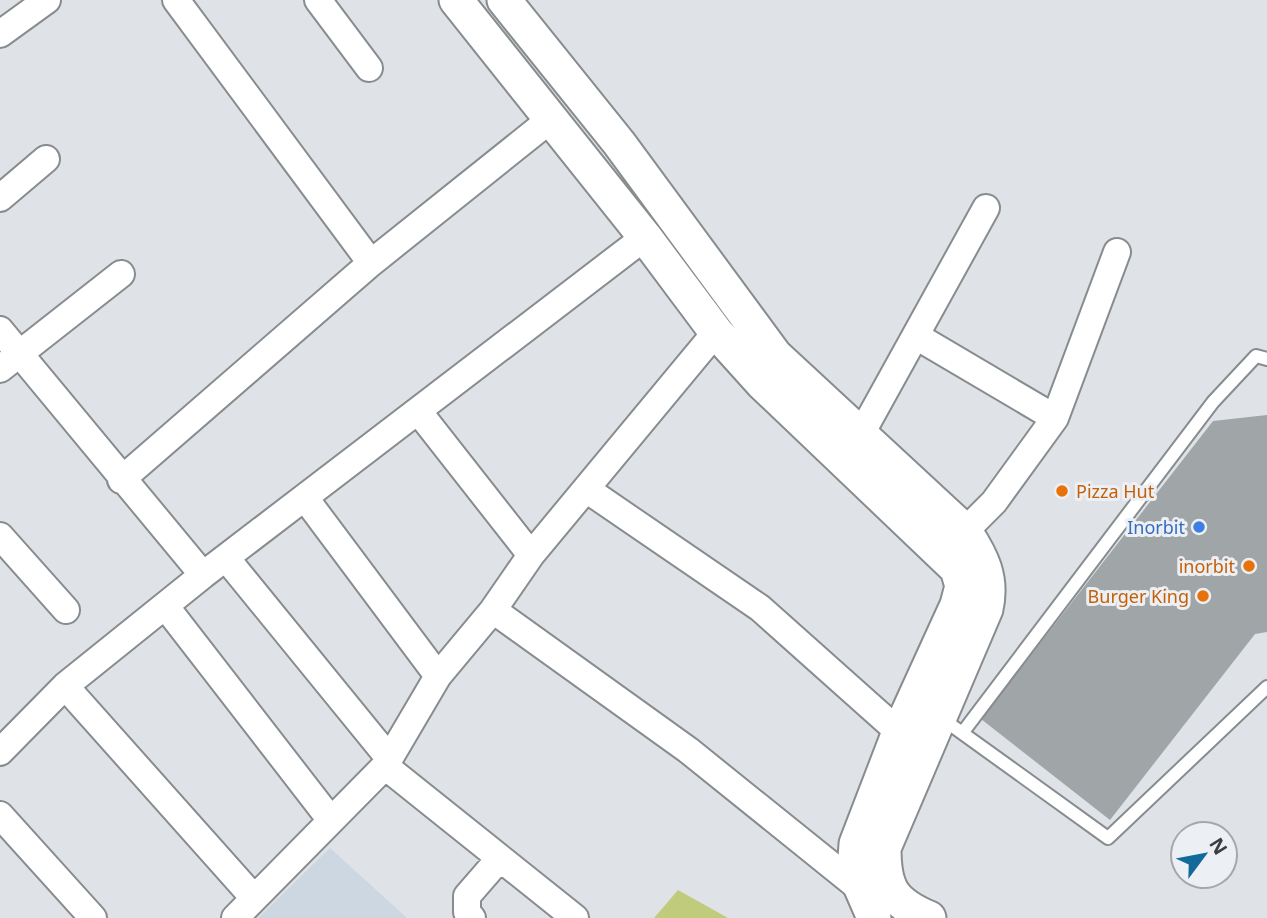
<svg xmlns="http://www.w3.org/2000/svg" width="1267" height="918" font-family="'Noto Sans',sans-serif">
  <rect width="100%" height="100%" fill="#dfe3e7"/>
  <path fill="#cdd7e1" d="M330,848L407,918H258Z"/>
  <path fill="#c0cb7b" d="M678,890L728,918H654Z"/>
  <path fill="#a0a5a8" d="M1267,415V632L1255,634L1110,820L981,719L1213,421Z"/>
  <g fill="none" stroke-linecap="round" stroke-linejoin="round">
    <g stroke="#878c8f" stroke-width="16">
      <path id="service" d="M940,717L1108,838L1267,687
        M963,732L1213,402L1256,356L1267,359"/>
    </g>
    <g stroke="#878c8f" stroke-width="30">
      <path id="minor" d="M176,0L371,263
        M318,0L369,68
        M0,34L47,0
        M0,198L46,159
        M0,330L203,575
        M916,336L1055,418
        M0,369L121,274
        M418,411L531,555
        M861,434L986,208
        M121,480L371,263L551,119
        M586,489L760,608L899,732L914,741
        M305,498L438,676
        M965,531L994,502L1055,418L1117,252
        M0,536L66,610
        M226,558L389,758
        M166,607L330,819
        M493,610L688,750L857,886
        M65,686L254,898
        M0,752L65,686L203,575L645,237
        M385,766L575,918
        M0,815L93,918
        M235,918L385,766L438,676L493,610L531,555L716,332
        M472,918L467,912V896L500,858"/>
    </g>
    <g stroke="#878c8f" stroke-width="37">
      <path id="tertiary" d="M456,0L645,237L716,332L762,383L957,569L962,586L957,605L899,732L856,844L854,872L874,918
        M504,0L619,143L775,355L965,531C982,557 993,578 986,609L884,848C884,888 892,902 929,918"/>
    </g>
    <use href="#service" stroke="#fff" stroke-width="12"/>
    <use href="#minor" stroke="#fff" stroke-width="26"/>
    <use href="#tertiary" stroke="#fff" stroke-width="33"/>
  </g>
  <g fill="#e8710a" stroke="#ecf0f4" stroke-width="2.5">
    <circle cx="1062" cy="491" r="7"/>
    <circle cx="1249" cy="566" r="7"/>
    <circle cx="1203" cy="596" r="7"/>
  </g>
  <circle fill="#3f7fe0" stroke="#ecf0f4" stroke-width="2.5" cx="1199" cy="527" r="7"/>
  <g text-anchor="middle" dominant-baseline="central" stroke-width="6" stroke-linejoin="round" paint-order="stroke">
    <g font-size="18" fill="#c56008" stroke="#ecf0f4" text-anchor="end">
      <text x="1076" y="491" text-anchor="start">Pizza Hut</text>
      <text x="1235" y="566">inorbit</text>
      <text x="1189" y="596">Burger King</text>
    </g>
    <g font-size="18" fill="#366cbe" stroke="#ecf0f4" text-anchor="end">
      <text x="1185" y="527">Inorbit</text>
    </g>
  </g>
  <g transform="translate(1204 855) rotate(58)"><circle r="33" fill="#ecf0f4" stroke="#a5a8ab" stroke-width="2"/>
  <path d="M0-5L12 26L0 18L-12 26Z" fill="#126a9a"/>
  <text y="-10" font-size="19" font-weight="bold" text-anchor="middle" fill="#3b3d3e">N</text>
  </g>
</svg>
